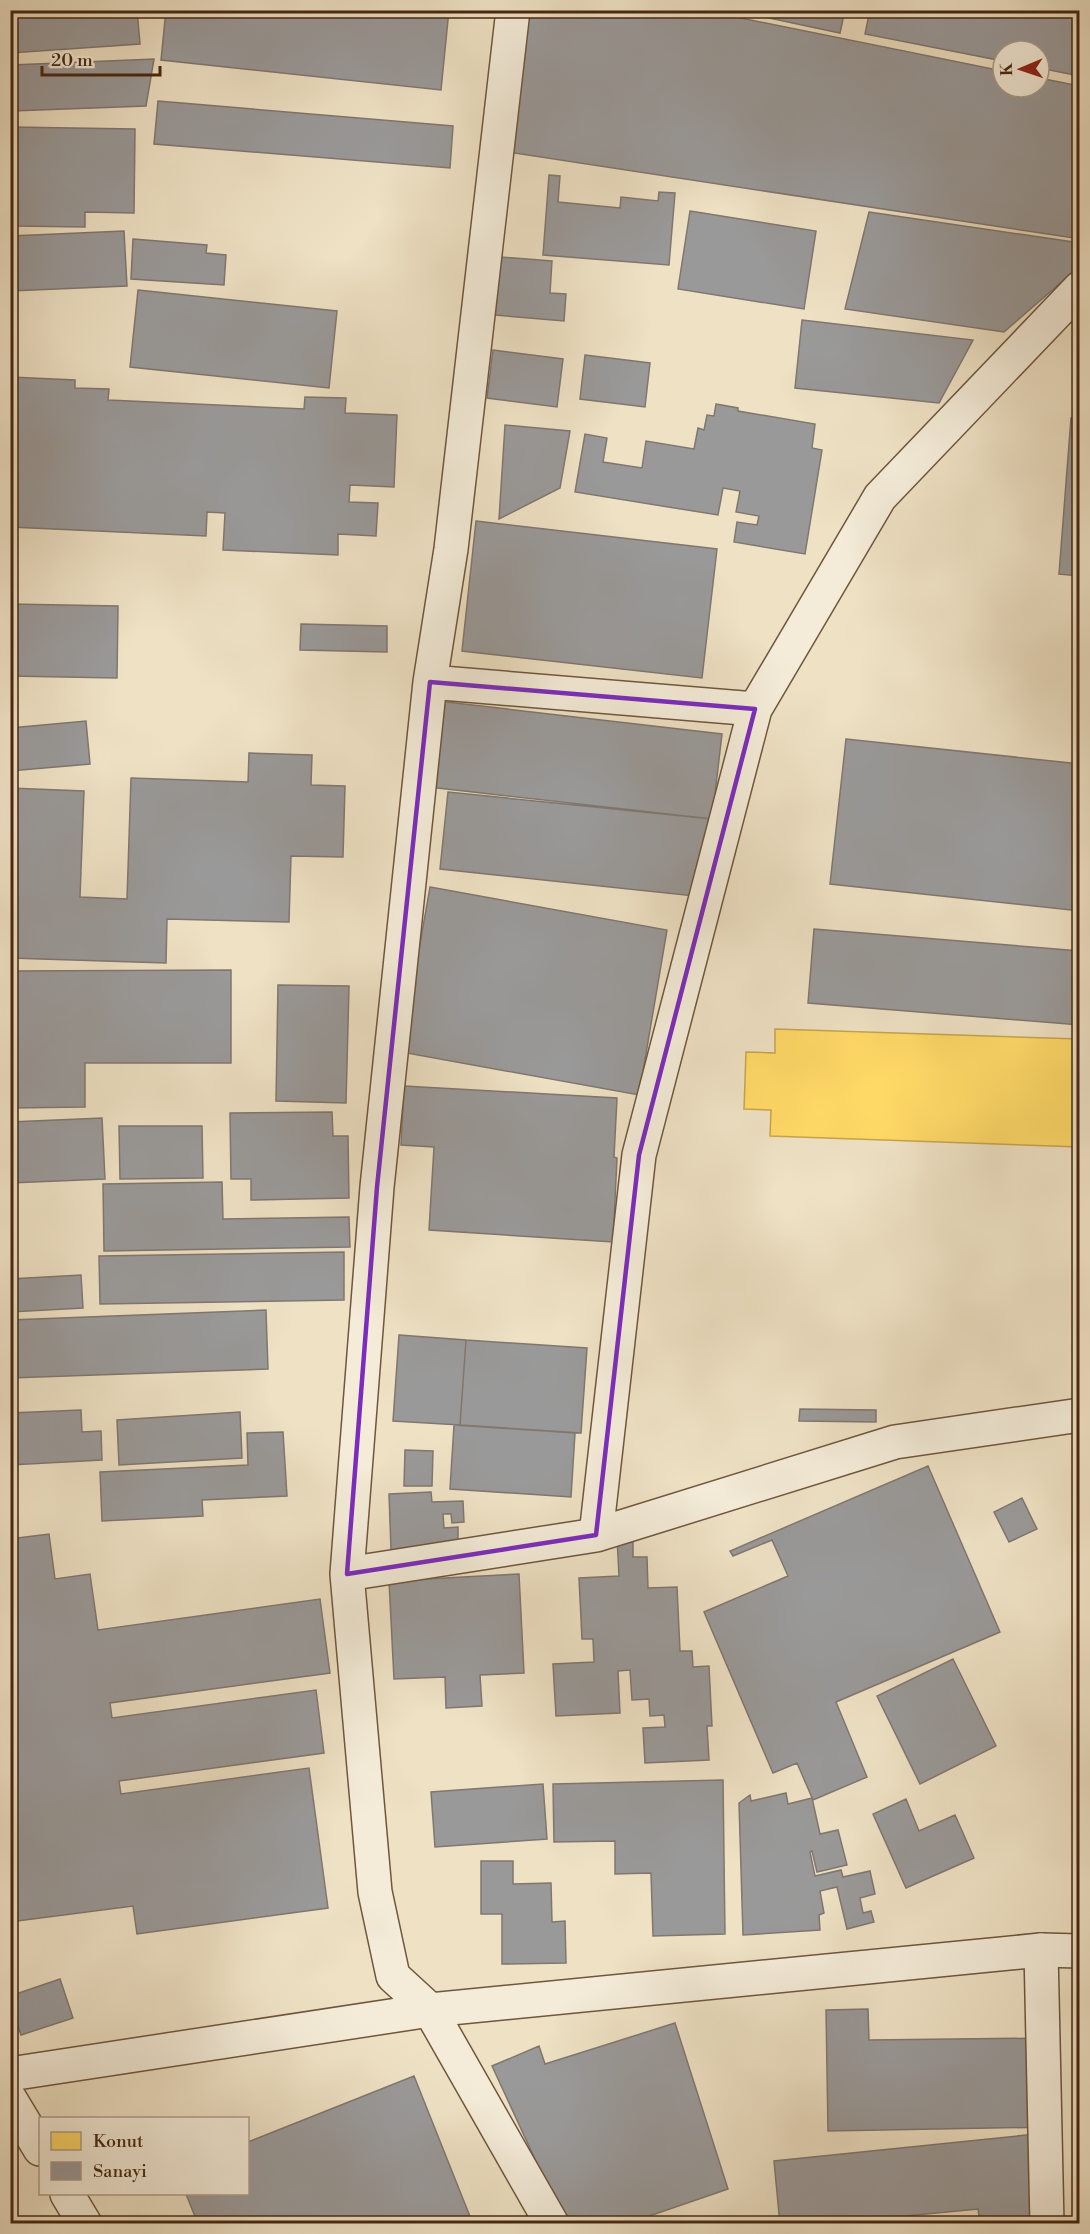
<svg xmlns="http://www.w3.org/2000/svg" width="1090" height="2234" font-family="'Libre Bodoni',serif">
  <rect width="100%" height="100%" fill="#eee1c4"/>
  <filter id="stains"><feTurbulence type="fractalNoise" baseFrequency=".00333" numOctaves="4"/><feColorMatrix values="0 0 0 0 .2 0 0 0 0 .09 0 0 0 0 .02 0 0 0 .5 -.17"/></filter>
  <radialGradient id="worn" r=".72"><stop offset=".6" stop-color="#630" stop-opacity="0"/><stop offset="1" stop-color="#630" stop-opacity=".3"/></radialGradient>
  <path fill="#ffd966" stroke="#c8a44c" stroke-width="1.5" d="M775,1029L1080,1039V1147L770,1136L771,1110L744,1109L746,1052L775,1053Z"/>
  <path fill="#999" stroke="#807770" stroke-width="1.5" d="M10,10H137L140,44L10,53Z
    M166,10H449L441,90L161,60Z
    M527,10H701L1003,71V87H1039V78L1080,86V239L508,152Z
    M731,10H845L840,33Z
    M870,10H1080V76L1039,68V51H1003V61L865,34Z
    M154,59L146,106L12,111V65Z
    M158,101L453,126L450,168L154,144Z
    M10,127L135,129L134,213L85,212V227L16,226V214H10Z
    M549,175L560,176L558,202L620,208L621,197L658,201L659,192L675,193L669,265L543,255Z
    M690,211L816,231L804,309L678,289Z
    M869,212L1080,243V266L1004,332L845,309Z
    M124,231L127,286L10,291V236Z
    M133,239L207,245L206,253L226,255L224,285L131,279Z
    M500,257L552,261L550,293L566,294L564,321L495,315Z
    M138,290L337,311L329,388L130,367Z
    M802,320L973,340L939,403L795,388Z
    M493,350L563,359L557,407L487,398Z
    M585,355L650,363L645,407L580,399Z
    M10,377L75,380V388L109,389L108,400L304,409L305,397L346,398L345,413L397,415L394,487L350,485L349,502L378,503L376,536L338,534V555L223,550L225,513L207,512L206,536L10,527Z
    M716,404L738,408V411L815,424L812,448L822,450L805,554L734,542L737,522L757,525L759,516L736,512L740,491L723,488L718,515L575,492L585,434L607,438L603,462L642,468L646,441L694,449L698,428L704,430L707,415L714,416Z
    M1071,418H1080V576L1059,574Z
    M505,425L570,431L560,488L499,519Z
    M476,521L717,549L702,678L462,651Z
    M10,604L118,606L117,678L10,676Z
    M301,624L387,626V652L300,650Z
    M438,701L722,734L712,819L429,787Z
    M86,721L90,764L10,771V728Z
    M846,739L1080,764V911L830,884Z
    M249,753L312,755L311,785L345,786L343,857L291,856L289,922L167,919L166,963L10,958V788L84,791L80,897L127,899L131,778L248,782Z
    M448,792L712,819L704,897L440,869Z
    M430,887L667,930L639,1095L401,1052Z
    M814,929L1080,951V1025L808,1003Z
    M231,970V1063H85V1107L10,1108V971Z
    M278,985L349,986L346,1103L276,1101Z
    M404,1086L617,1098L614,1157L617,1158L613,1242L429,1230L434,1147L401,1145Z
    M332,1112L333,1136H348L349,1198L251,1200V1179H231L230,1113Z
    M102,1118L105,1179L10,1183V1122Z
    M119,1126H202L203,1178L120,1179Z
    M222,1182L223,1219L349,1217L350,1247L104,1251L103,1184Z
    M344,1252V1300L100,1304L99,1256Z
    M81,1275L83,1308L10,1312V1279Z
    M266,1310L268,1369L10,1378V1320Z
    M399,1335L466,1340L460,1425L393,1421Z
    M466,1340L587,1348L581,1433L460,1425Z
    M800,1409L876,1410V1422L799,1421Z
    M81,1410L82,1432L101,1431L102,1460L10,1465V1413Z
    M240,1412L242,1458L119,1465L117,1420Z
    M454,1425L575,1433L571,1497L450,1489Z
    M283,1432L287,1496L202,1500L203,1516L102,1521L100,1472L248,1465L247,1433Z
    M405,1450L433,1451L432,1486H404Z
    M928,1466L1000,1632L836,1702L867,1777L813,1800L797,1763L773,1773L704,1612L788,1576L772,1540L733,1556L730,1551Z
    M431,1492L432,1502L463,1501L464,1522L452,1523L451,1514H443L444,1528L458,1527V1546L391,1550L389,1494Z
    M1022,1498L1037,1529L1009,1542L994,1512Z
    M49,1534L55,1579L90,1574L98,1630L320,1599L330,1673L110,1703L112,1718L316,1690L324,1753L119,1781L121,1794L309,1768L328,1908L137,1934L133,1906L10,1922V1539Z
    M633,1536V1557H647L648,1588L677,1587L680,1651H692L693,1667L709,1666L712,1726H707L709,1760L645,1763L643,1728L665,1727L664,1715L650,1716L649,1699L632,1700L630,1670L618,1671L620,1713L556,1716L553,1664L594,1662L593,1639H582L579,1578L619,1576L617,1537Z
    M519,1574L524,1673L480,1675L482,1706L446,1708L445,1677L394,1679L389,1581Z
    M953,1659L996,1746L920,1784L877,1696Z
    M723,1780L725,1934L653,1936L651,1873L615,1874V1841L554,1842L553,1784Z
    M543,1784L547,1839L435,1847L431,1792Z
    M786,1793L788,1804L812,1798L820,1834L838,1830L847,1865L817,1872L812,1851L810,1852L815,1876L841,1870L843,1877L870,1871L875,1894L860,1898L863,1913L871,1911L874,1922L847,1929L837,1887L820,1891L824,1913L819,1915L820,1930L743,1935L739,1803L750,1795L751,1801Z
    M906,1799L919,1831L955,1815L974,1858L906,1888L873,1814Z
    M481,1861H513V1884L551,1883L552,1922L565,1921L566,1963L502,1964V1914H481Z
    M60,1979L73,2018L21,2035L10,2004V1996Z
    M868,2009L869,2040L1050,2038L1051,2127L828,2131L826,2010Z
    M675,2023L728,2189L626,2224H565L492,2066L539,2046L545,2064Z
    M1078,2026H1080V2065Z
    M414,2076L473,2224H198L186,2194H248V2142Z
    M1046,2133L1048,2224H980L978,2209L885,2218L886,2224H780L774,2161Z
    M976,2221V2224H950Z"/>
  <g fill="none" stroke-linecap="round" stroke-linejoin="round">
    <g stroke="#70563d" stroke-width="36">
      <path id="minor" d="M513,10L451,549L430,682L377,1187L347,1574L375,1892L393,1976L430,2010L552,2224
        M430,682L755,709
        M596,1535L639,1155L755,709L880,497L1080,288
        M347,1574L596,1535L895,1442L1080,1415
        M1041,1950L1047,2224"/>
    </g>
    <g stroke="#70563d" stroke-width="36">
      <path id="tertiary" d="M10,2074L430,2010L1041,1950L1080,1951
        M10,2099L40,2149
        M67,2194L85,2224"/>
    </g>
    <use href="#minor" stroke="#f4ecd9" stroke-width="33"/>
    <use href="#tertiary" stroke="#f4ecd9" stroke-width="33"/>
  </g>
  <path fill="none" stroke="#7b2cbf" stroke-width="4.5" stroke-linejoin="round" d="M430,682L755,709L639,1155L596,1535L347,1574L377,1187Z"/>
  <rect width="1090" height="2234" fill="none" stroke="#eee1c4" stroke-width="36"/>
  <rect x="12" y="12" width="1066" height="2210" fill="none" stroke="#462710" stroke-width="3"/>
  <rect x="18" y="18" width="1054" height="2198" fill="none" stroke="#462710" stroke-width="1.5"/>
  <rect x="39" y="2117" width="210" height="78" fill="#f4ecd9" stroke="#ae9d89" stroke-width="1.5"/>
  <rect x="51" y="2132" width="30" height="18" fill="#ffd966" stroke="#ae9d89" stroke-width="1.5"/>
  <text x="93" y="2147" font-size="18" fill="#462710">Konut</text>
  <rect x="51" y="2162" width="30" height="18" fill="#999999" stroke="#ae9d89" stroke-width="1.5"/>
  <text x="93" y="2177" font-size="18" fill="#462710">Sanayi</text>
  <g transform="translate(1021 69) rotate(268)"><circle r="28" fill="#f4ecd9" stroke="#ae9d89" stroke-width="1.5"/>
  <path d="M0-4.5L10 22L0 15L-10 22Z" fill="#8f2418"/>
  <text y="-9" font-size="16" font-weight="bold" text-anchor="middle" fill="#462710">K</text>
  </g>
  <path d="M42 66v9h118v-9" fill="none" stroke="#462710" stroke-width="3"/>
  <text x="51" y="66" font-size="18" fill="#462710" stroke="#f4ecd9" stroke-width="4.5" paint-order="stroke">20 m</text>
  <rect width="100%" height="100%" filter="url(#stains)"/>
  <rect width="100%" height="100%" fill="url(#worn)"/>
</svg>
